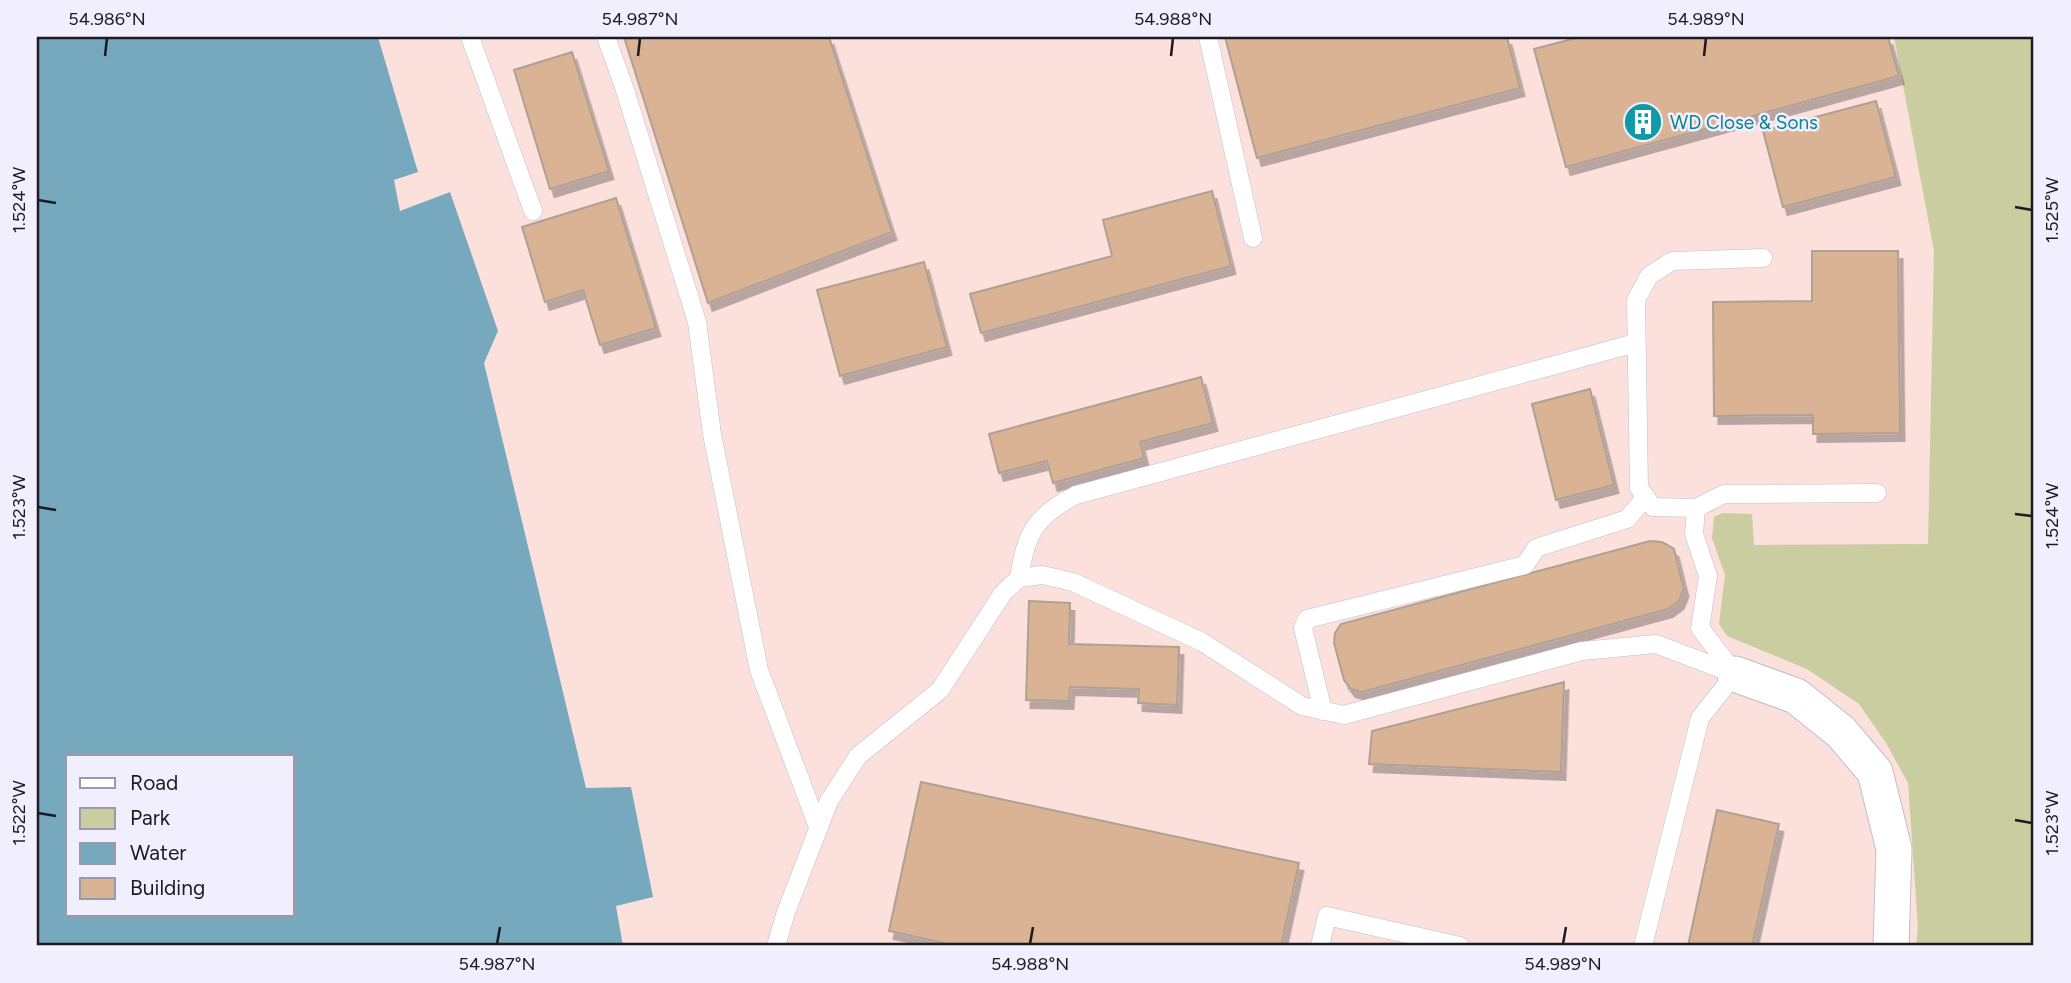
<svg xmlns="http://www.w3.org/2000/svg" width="2071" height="983" font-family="Figtree,sans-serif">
  <defs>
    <filter id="shadow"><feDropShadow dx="4.5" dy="8" stdDeviation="0" flood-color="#0004"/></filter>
  </defs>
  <rect width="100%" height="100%" fill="#f1effd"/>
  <path fill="#fbe0dc" d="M378,37H1978L1931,946H623L615,906L652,897L631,787L586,788L484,363L498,331L400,211L394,180L418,171Z"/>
  <path fill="#cacda0" d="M1894,37H2034V946H1916L1918,927L1908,783L1886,743L1859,704L1807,669L1727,636L1719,624L1725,575L1712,538L1714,517L1722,513L1752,514L1754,545L1928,544L1934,251Z"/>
  <path fill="#76a9be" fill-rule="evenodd" d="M37,37H378L418,172L394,180L400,211L450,192L498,331L484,363L586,788L631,787L653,897L616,906L623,946H37ZM68,757H292V915H68Z"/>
  <path fill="#d9b393" stroke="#aea195" stroke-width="2" filter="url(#shadow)" d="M624,37H829L892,232L708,303Z
    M1225,37H1507L1520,88L1257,158Z
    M1580,37H1888L1899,76L1566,167L1534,49Z
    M572,52L609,171L550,189L514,70Z
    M1876,101L1896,177L1783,207L1763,131Z
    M1212,191L1231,266L981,333L970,294L1112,256L1103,220Z
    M616,198L656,328L600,345L583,290L545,302L522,227Z
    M1812,251H1898L1900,433L1813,434V415L1714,416L1713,302L1812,301Z
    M924,262L947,347L840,376L817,290Z
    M1201,377L1213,423L1140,442L1144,458L1053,483L1047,461L999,473L989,434Z
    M1590,389L1614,485L1556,500L1532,404Z
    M1650,541L1662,542L1674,549L1684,589L1679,601L1668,609L1362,692L1351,689L1344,680L1334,643L1335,633L1341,624Z
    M1029,601L1070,603L1069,644L1179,647L1177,705L1138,703L1139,689L1070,687L1069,701L1026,700Z
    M1564,682L1561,772L1369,764L1372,731Z
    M921,782L1299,863L1281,946H957L889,931Z
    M1717,810L1779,824L1752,946H1688Z"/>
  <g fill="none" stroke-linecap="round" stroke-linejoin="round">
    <g stroke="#c0bece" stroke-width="19">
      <path id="lane" d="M470,37L533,211
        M606,37L624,87L697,322L712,434L759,670L818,827
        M1208,37L1253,238
        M1696,508L1724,494L1877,493
        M1019,578C1026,533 1035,516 1076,495L1636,343
        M1735,674L1700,628L1708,576L1694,534L1696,508L1653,507L1639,488L1636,300L1649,276L1672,261L1763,258
        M1323,711L1303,628L1307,619L1525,565L1536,548L1627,519L1646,497
        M776,946L786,912L829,801L858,756L940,690L1003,593L1019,578L1042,575L1073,582L1202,642L1302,706L1344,715L1582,651L1656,644L1735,674
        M1320,946L1327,916L1460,946
        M1643,946L1700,718L1735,674"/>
    </g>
    <g stroke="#c0bece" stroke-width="37">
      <path id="street" d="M1735,674L1796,696L1841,732L1875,772L1894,849L1891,946"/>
    </g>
    <use href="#lane" stroke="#fff" stroke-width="18"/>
    <use href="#street" stroke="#fff" stroke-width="35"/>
  </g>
  <path fill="none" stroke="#1c1b21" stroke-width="2.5" d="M105,56L107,38M638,56L640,38M1171,56L1173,38M1704,56L1706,38M38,200L56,203M2015,207L2032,210M38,507L56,510M2015,514L2032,516M38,813L56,816M2015,820L2032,823M497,944L500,927M1030,944L1033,927M1563,944L1566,927"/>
  <defs>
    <g id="building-disc" transform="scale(2.0125)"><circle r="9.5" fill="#0f9aa8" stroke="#f1effd"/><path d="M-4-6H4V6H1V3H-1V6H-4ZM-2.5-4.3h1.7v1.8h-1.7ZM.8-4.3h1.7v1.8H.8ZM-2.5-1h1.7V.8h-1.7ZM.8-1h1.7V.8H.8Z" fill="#fff"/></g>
  </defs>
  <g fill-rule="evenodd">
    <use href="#building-disc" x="1643" y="122"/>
  </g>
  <g text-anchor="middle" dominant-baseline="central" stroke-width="5" stroke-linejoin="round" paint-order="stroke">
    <g font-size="19" fill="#0d838f" stroke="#f1effd" text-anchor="start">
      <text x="1670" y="122">WD Close &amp; Sons</text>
    </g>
  </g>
  <rect width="2071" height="983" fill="none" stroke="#f1effd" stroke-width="77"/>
  <rect x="66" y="755" width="228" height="161" fill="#f1effd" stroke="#9c9aa5" stroke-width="2"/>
  <rect x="80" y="778" width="35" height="10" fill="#ffffff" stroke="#9c9aa5" stroke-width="2"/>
  <text x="130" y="790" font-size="21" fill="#1c1b21">Road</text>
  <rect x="80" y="808" width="35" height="21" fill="#cacda0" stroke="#9c9aa5" stroke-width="2"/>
  <text x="130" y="825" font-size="21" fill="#1c1b21">Park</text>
  <rect x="80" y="843" width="35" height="21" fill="#76a9be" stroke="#9c9aa5" stroke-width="2"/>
  <text x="130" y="860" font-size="21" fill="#1c1b21">Water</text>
  <rect x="80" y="878" width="35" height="21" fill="#d9b393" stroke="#9c9aa5" stroke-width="2"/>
  <text x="130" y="895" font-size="21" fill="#1c1b21">Building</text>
  <rect x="38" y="38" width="1994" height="906" fill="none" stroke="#1c1b21" stroke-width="2.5"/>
  <g font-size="18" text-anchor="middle" fill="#1c1b21">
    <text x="107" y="25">54.986°N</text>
    <text x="640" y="25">54.987°N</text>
    <text x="1173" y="25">54.988°N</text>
    <text x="1706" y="25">54.989°N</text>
    <text transform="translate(19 200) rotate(-90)" y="6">1.524°W</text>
    <text transform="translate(2052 210) rotate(-90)" y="6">1.525°W</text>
    <text transform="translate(19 507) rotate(-90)" y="6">1.523°W</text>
    <text transform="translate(2052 516) rotate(-90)" y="6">1.524°W</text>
    <text transform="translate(19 813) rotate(-90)" y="6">1.522°W</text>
    <text transform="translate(2052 823) rotate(-90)" y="6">1.523°W</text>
    <text x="497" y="970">54.987°N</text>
    <text x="1030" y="970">54.988°N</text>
    <text x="1563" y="970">54.989°N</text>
  </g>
</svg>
